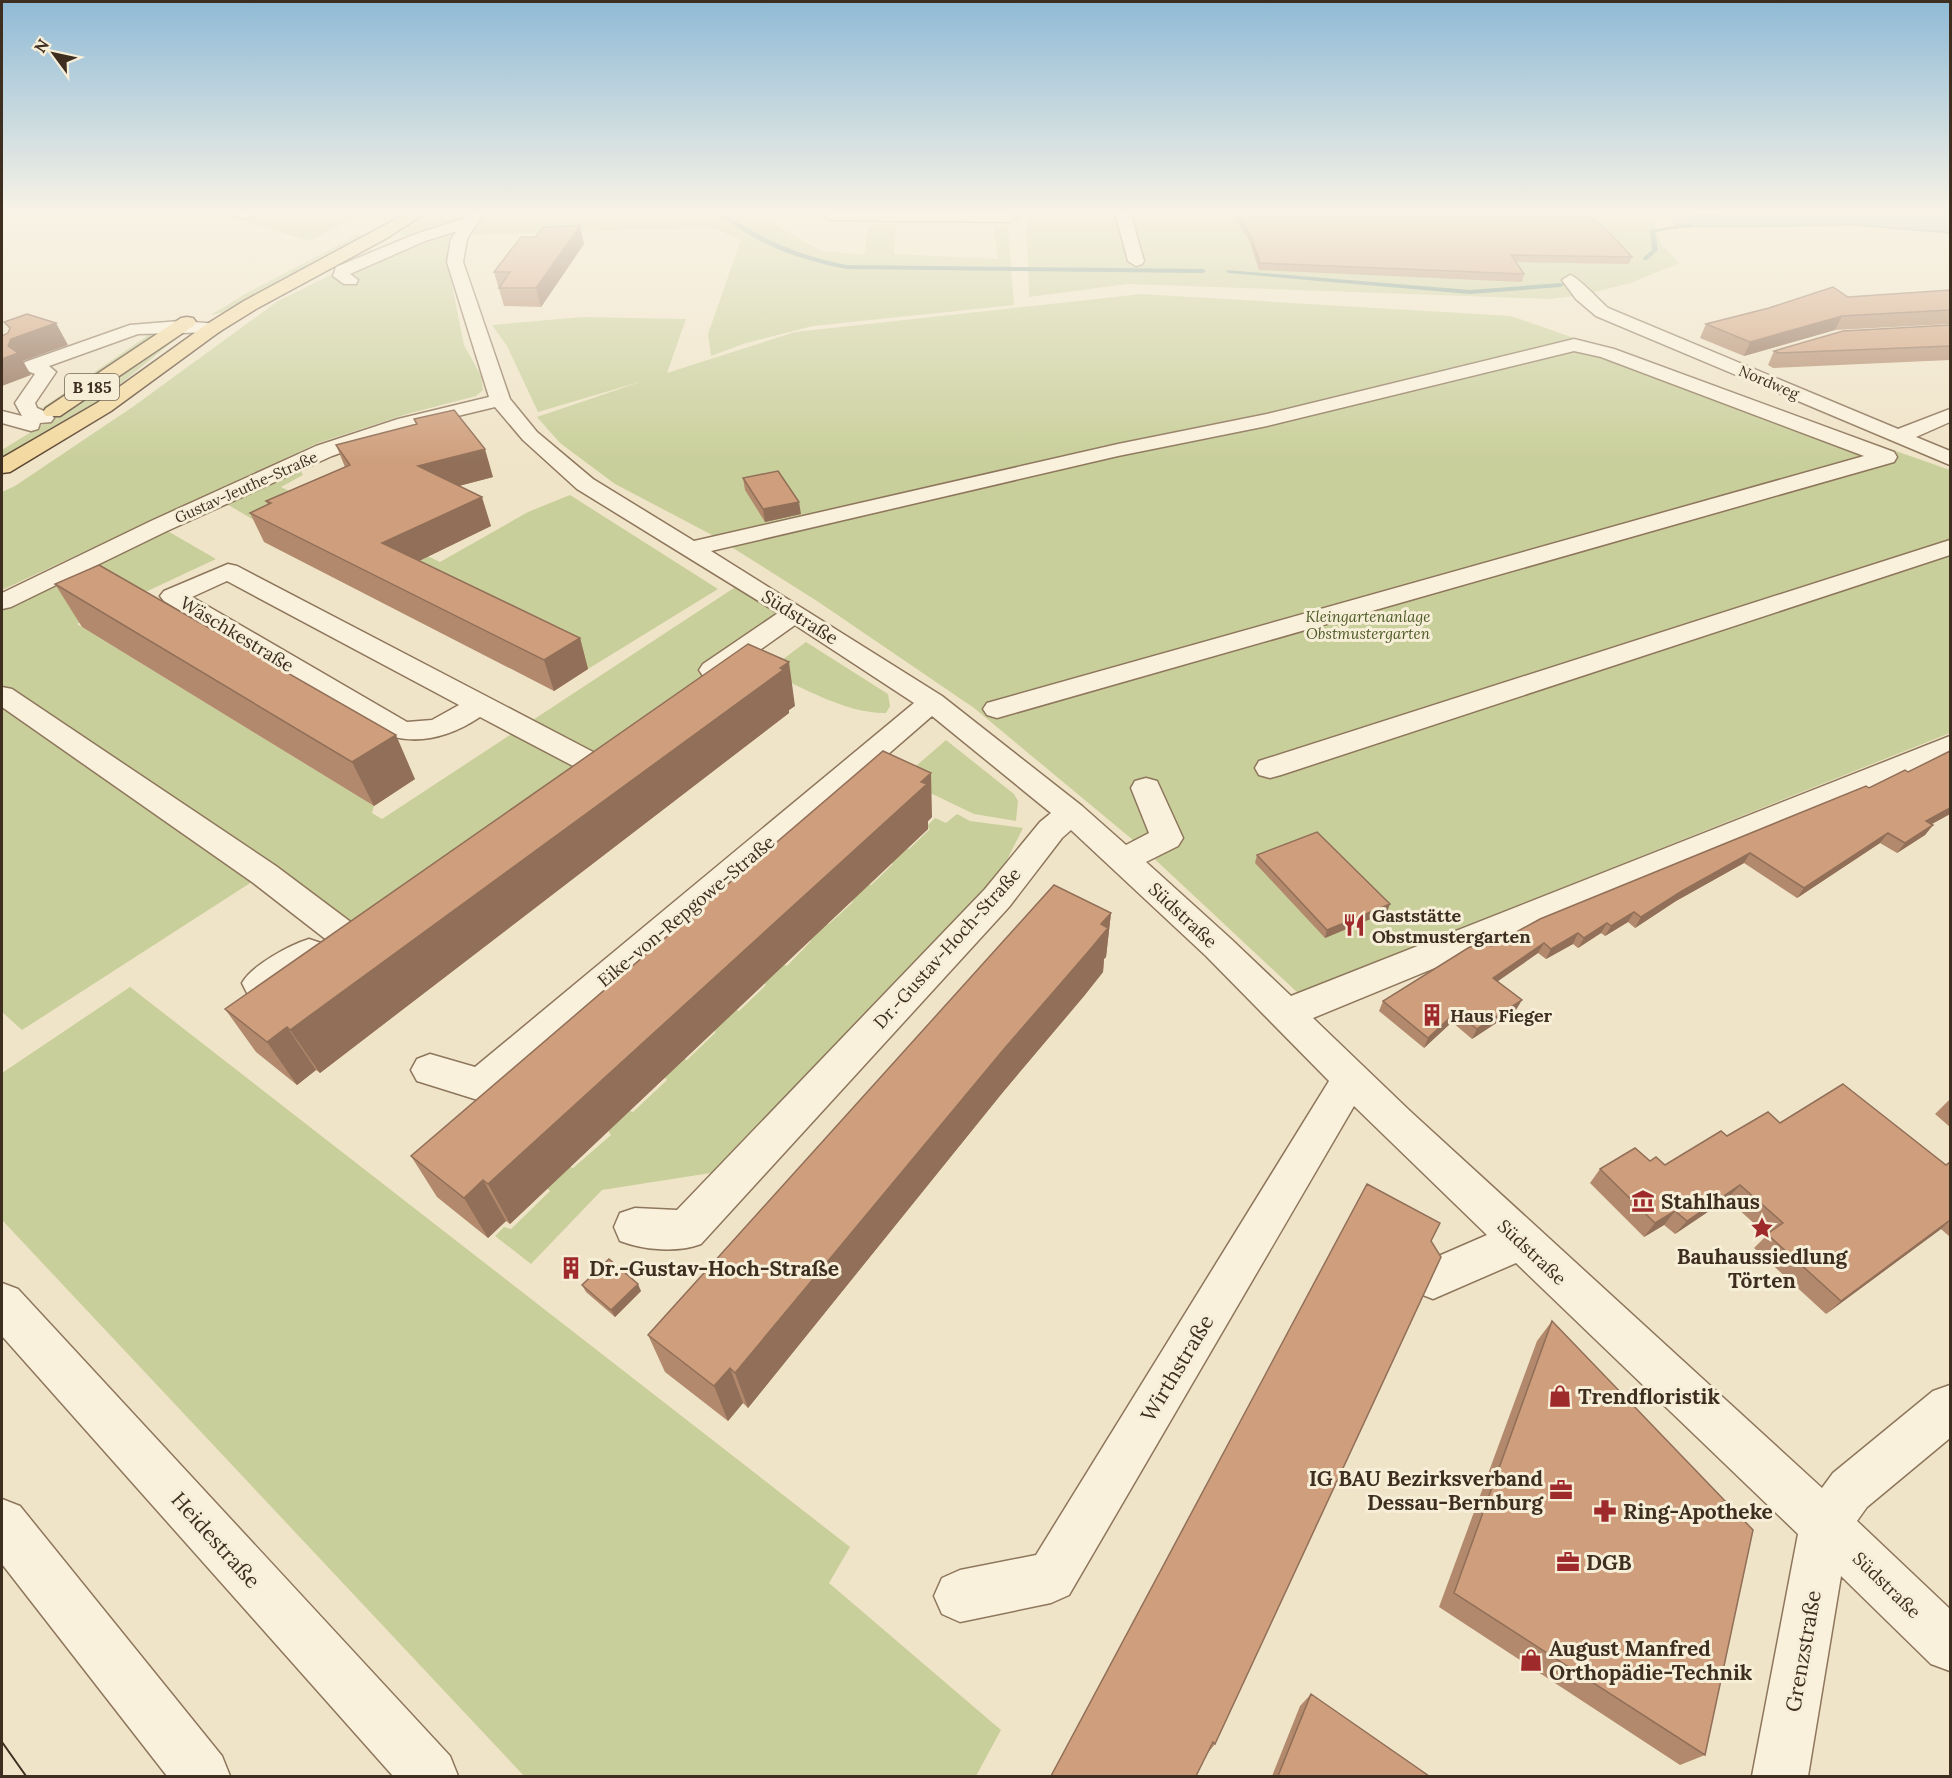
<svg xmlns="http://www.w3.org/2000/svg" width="1952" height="1778" font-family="Lora,serif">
  <rect width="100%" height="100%" fill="#f0e4c8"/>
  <path fill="#c9cf9b" d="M215,212H366L309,241Z
    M431,212H470L449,247V270L464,345L481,376L483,390L476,396L407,414L318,443L2,590V492L15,486L134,406L278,301L409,236L398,234Z
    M487,212H757V215L822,251L864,255L869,225H896L894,254L998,259L994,227H1008L1014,305L813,326L743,344L711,356L708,334L741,240L712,228L466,235Z
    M1026,212H1670L1654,221L1660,242L1679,263L1631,283L1582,295L1550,299L1128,284L1029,297Z
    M357,235L367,237L226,312L211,315L245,294Z
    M1142,294L1511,316L1950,470V733L1298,993L1145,850L974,708L817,601L714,536L615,484L560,443L537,417L643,381L538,412L507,346L492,325L583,317L686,319L667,373L795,332Z
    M153,332L157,334L50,407L42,408Z
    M174,337L176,339L172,342L102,399L2,459V450L100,389Z
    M298,467L303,475L281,487L440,562L528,512L570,495L718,589L588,669L299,526L279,535L225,503Z
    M159,526L216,559L77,624L374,806L372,813L382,819L743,582L795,613L340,932L264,874L22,1030L2,1012V602Z
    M806,642L888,694L890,706L886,713C847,714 801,687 767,671Z
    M946,740L1014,794L1018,801L1016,821L974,814L901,779Z
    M957,814L970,821L1023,828L990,894L717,1172L602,1190L531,1264L495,1236L504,1227L511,1229L550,1191L546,1187L568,1166L573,1168L611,1135L607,1129L627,1110L633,1112L667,1080L664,1076L682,1058L687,1060L716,1032L712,1029L734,1009L739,1011L766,985L763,982L782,964L787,966L811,941L807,938L824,923L829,924L853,902L849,899L865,884L871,885L893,864L890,861L904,848L909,849L930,829L926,827L935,818L946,823Z
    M130,987L850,1547L829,1583L1001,1730L976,1776H524L2,1220V1073Z"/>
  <path fill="#a9c4bc" stroke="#6f938a" stroke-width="1.5" d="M1823,212H1950V233L1857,225L1678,227L1673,221L1689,215Z"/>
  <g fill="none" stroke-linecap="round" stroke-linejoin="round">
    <path fill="#6f938a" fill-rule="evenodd" d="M717,212H722C760,238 801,257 847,265L1203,269L1206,271L1203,273L847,269C801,261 753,243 717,212Z
      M1690,224L1692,226L1655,232L1658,250L1647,260H1643V258L1652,250L1650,230Z
      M1226,270L1470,290L1561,283L1564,285L1561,287L1470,294L1228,273Z"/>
    <g stroke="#8d765c" stroke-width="3">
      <path id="minor" d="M228,212H252L254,214L246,219L231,215Z
        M469,212H484L467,239L463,262L510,399L537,432L593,479L694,541L1118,444L1267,414L1574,339L1614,349L1894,452L1897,457L1894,462L997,718L987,715L983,709L987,703L1864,456L1601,357L1574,351L1267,426L1118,456L711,551L942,696L1082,806L1126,845L1149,833L1131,788L1135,781L1146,778L1157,781L1183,838L1178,846L1146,862L1230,938L1291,996L1950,736V756L1313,1018L1410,1111L1822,1488L1833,1473L1933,1391L1950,1385V1438L1867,1507L1857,1521L1950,1609V1671L1931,1664L1841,1576L1808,1776H1752L1798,1534L1516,1263L1433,1299L1418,1293L1411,1279L1418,1265L1487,1235L1354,1106L1069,1595L1051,1603L960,1622L942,1614L934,1596L942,1578L960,1570L1036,1555L1329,1081L1206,956L1071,830L1062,838L1009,907L701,1244C677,1253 644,1250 620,1241L614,1227L620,1213L635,1208L677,1210L985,889L1040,822L1051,813L932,716L495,1096L481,1101L417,1081L411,1070L417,1059L430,1054L475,1067L914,703L795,625L723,676L713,678L703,676L699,670L703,664L778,613L577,489L523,440L495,407L412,427L332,456L167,531L11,607L2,609V593L151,521L316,446L398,419L489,397L447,262L451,239L457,231L425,241L350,274L358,280L356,284H344L333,276L336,267L413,235L465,218Z
        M825,212H1010L1018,217L1010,222L831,220L826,218Z
        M1115,212H1130L1144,261L1142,264L1136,266L1128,261Z
        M1570,275C1578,277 1600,301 1608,308L1898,429L1950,409V422L1916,437L1950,451V465L1596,316L1576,299L1562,280Z
        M180,321L219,324L222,328L219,332L138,334L49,366L56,372L35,403L37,408L51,414L54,418L51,422L40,423L38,429L31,431L2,423V411L22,416L15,403L35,374L25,370L22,366L25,362L130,325Z
        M1950,540V555L1281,775L1270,778L1259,775L1255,768L1259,761Z
        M228,564L237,566L595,753L600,760L595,767L585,770L575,767L480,717C453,735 422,745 390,736L164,601L160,596L164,591ZM227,581L459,705L432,720L407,722L192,597Z
        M2,687L12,689L276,866L352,923L357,932L352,941L340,945L328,941L252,882L2,707Z
        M309,939L321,943L326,952C319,965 276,995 261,996C257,997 251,994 247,993L242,983C252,965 290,945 309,939Z
        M2,1283L18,1289L450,1756L458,1776H393L2,1336Z
        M2,1499L20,1506L222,1756L230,1776H167L2,1564Z"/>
    </g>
    <g stroke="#5b4430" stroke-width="3">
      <path id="major" d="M409,212H427L387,238L256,309L219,332L111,411L10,472L2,473V458L97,403L207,324L244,301Z
        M187,317L193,318L196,322L193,326L60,416H46L43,412L46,408L181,318Z"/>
    </g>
    <use href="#minor" fill="#faf1dc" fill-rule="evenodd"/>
    <use href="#major" fill="#f3d9a0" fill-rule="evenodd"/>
    <path stroke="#3d2e20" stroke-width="2" d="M2,1742L26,1776"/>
  </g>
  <path fill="#b2896c" d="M1231,212H1477L1632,257L1629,264L1516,262L1524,274L1522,282L1259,270L1249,241Z
    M580,226L584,244L541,307L504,306L494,272L535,237Z
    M1950,290V324L1835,330L1744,356L1700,338L1706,324L1848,297Z
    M1950,325V360L1773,368L1768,365L1774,351Z
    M414,419L493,477L459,486L491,526L419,561L580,638L588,669L554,691L264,542L250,513L268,505L266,501L345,467L336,445L416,425Z
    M743,478L801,514L765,522L745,490Z
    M55,584L415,779L374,806L82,627Z
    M795,706L789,710V713L320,1073L316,1070L297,1085L256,1052L225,1009Z
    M1869,788L1950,814L1932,824L1933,825L1925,835L1897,853L1880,843L1797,898L1744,863L1676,901L1635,928L1628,922L1605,936L1601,933L1578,948L1573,944L1546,959L1538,953L1498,981L1516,1010L1472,1039L1452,1022L1424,1048L1379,1011L1383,1001L1491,946Z
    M932,817L928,821V829L510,1224L506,1221L488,1238L437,1197L411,1156Z
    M1257,855L1387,912L1325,938L1255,863Z
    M1111,913L1106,957L1104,959L1103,972L1084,996L1003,1092L748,1408L743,1403L728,1421L665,1372L648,1335Z
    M1950,1099V1127L1935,1114Z
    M1780,1123L1946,1165L1950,1162V1237L1941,1229L1826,1314L1754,1248L1767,1235L1727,1199L1675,1234L1664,1225L1644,1237L1590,1183L1600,1169L1650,1161L1665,1165L1727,1136Z
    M1431,1241L1215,1744L1207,1754Z
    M582,1285L641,1291L615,1317L586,1292Z
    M1552,1321L1705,1755L1680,1765L1439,1607L1537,1341Z
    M1311,1694L1429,1776H1272L1300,1706Z"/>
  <path fill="#916f58" d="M580,226L584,244L541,307L536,288Z
    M1842,316L1835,330L1744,356L1750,342Z
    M56,323L68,345L23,361L31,375L2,386V359L11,339Z
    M485,449L493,477L428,494L418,466Z
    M482,497L491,526L394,573L382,543Z
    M799,502L801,514L765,522L763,509Z
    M580,638L588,669L554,691L544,660Z
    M789,662L795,706L789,710V713L320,1073L290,1030Z
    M396,735L415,779L374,806L352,762Z
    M931,773L932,817L928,821V829L510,1224L488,1184Z
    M1950,808V814L1919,831L1926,821Z
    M1933,825L1925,835L1897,853L1905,843Z
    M1888,833L1880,843L1797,898L1804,888Z
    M1750,853L1744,863L1676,901L1635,928L1641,917L1682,891Z
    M1390,904L1387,912L1325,938L1327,930Z
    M1634,912L1628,922L1605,936L1611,926Z
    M1111,913L1106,957L1104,959L1103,972L1084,996L1003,1092L748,1408L735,1373Z
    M1607,923L1601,933L1578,948L1584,938Z
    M1578,933L1573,944L1546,959L1551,949Z
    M1544,943L1538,953L1488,988L1493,978Z
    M1522,1000L1516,1010L1472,1039L1477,1029Z
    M1456,1012L1452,1022L1424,1048L1428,1038Z
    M287,1027L316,1070L297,1085L267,1042Z
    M483,1180L506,1221L488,1238L464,1198Z
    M1740,1185L1727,1199L1675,1234L1687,1221Z
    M1675,1211L1664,1225L1644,1237L1655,1223Z
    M1950,1220L1941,1229L1826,1314L1841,1301Z
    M638,1284L641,1291L615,1317L611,1310Z
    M730,1368L743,1403L728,1421L714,1386Z"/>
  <path fill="#cf9f7d" stroke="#916f58" stroke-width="1.5" d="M1236,212L1585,213L1609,232L1632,257L1511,255L1524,274L1260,263L1250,234Z
    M580,226L536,288H499L510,272H494L521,237H535L544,227Z
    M1833,287L1848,297L1950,290V310L1842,316L1750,342L1706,324L1769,308Z
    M27,314L56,323L11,339L8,346L18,353L2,359V336L8,333L10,328L4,322Z
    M1950,325V346L1779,353L1774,351L1843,331Z
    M454,410L485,449L418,466L482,497L382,543L580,638L544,660L250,513L271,503L266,501L350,465L336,445L417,424L414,419Z
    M778,471L799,502L763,509L743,478Z
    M99,565L396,735L352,762L55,584Z
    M748,644L789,662L780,668L783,670L290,1030L287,1027L267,1042L225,1009Z
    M883,751L931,773L921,782L927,784L488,1184L483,1180L464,1198L411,1156Z
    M1950,751V808L1926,821L1933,825L1905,843L1888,833L1804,888L1750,853L1682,891L1641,917L1634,912L1611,926L1607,923L1584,938L1578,933L1551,949L1544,943L1493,978L1522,1000L1477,1029L1456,1012L1428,1038L1383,1001L1468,948L1485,941L1491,946L1540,919L1866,786L1869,788L1905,770L1908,772Z
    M1317,832L1390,904L1327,930L1257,855Z
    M1054,885L1111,913L1101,924L1108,928L1088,952L1004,1049L735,1373L730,1368L714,1386L648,1335Z
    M1843,1084L1946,1165L1950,1162V1220L1841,1301L1767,1234L1783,1223L1740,1185L1687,1221L1675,1211L1655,1223L1600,1169L1635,1148L1650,1161L1656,1157L1665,1165L1721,1131L1727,1136L1768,1112L1780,1123Z
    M1367,1184L1440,1223L1431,1241L1441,1257L1215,1744L1213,1742L1196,1776H1051Z
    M609,1259L638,1284L611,1310L582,1285Z
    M1552,1321L1753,1530L1705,1755L1454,1593Z
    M1311,1694L1429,1776H1278Z"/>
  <linearGradient id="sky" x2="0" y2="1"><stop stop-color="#8fbad6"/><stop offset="0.46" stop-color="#f8f3e6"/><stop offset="1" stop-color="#f8f3e6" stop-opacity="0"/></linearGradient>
  <rect width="1952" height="461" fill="url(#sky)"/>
  <defs>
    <g id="restaurant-bare" transform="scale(1.8)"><path d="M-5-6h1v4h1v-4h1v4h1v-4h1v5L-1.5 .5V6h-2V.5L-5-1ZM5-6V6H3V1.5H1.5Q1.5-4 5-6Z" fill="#9e2a2b" stroke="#f7eed8" stroke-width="2.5" paint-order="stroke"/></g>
    <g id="building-bare" transform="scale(1.8)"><path d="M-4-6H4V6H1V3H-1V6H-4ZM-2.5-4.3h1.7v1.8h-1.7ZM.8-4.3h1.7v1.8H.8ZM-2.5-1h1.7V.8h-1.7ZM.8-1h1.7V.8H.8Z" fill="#9e2a2b" stroke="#f7eed8" stroke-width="2.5" paint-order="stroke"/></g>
    <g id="museum-bare" transform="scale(1.8)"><path d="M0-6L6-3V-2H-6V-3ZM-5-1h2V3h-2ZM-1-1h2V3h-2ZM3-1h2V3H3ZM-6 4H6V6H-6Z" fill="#9e2a2b" stroke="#f7eed8" stroke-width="2.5" paint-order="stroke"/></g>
    <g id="sight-bare" transform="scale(1.8)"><path d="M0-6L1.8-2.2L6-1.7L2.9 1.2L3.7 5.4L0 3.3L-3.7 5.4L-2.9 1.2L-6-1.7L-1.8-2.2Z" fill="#9e2a2b" stroke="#f7eed8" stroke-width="2.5" paint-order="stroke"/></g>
    <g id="shop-bare" transform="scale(1.8)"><path d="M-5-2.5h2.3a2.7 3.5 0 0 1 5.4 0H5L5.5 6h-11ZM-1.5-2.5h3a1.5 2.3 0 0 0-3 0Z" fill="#9e2a2b" stroke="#f7eed8" stroke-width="2.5" paint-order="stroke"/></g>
    <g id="office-bare" transform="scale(1.8)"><path d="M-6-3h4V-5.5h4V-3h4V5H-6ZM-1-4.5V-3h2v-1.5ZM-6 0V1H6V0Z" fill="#9e2a2b" stroke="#f7eed8" stroke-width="2.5" paint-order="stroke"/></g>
    <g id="pharmacy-bare" transform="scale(1.8)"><path d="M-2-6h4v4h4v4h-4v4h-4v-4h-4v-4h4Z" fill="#9e2a2b" stroke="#f7eed8" stroke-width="2.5" paint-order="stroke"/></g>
  </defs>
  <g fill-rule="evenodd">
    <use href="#restaurant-bare" x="1354" y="925"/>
    <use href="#building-bare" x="1432" y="1015"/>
    <use href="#museum-bare" x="1643" y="1201"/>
    <use href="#sight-bare" x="1762" y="1228"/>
    <use href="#building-bare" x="571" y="1268"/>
    <use href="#shop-bare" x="1560" y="1396"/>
    <use href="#office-bare" x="1561" y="1490"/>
    <use href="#pharmacy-bare" x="1605" y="1511"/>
    <use href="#office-bare" x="1568" y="1562"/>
    <use href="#shop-bare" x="1531" y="1660"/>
  </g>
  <g text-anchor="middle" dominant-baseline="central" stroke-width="6" stroke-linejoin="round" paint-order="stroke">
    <g font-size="15" fill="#3d2e20" stroke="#f7eed8">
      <text transform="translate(1769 382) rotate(23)">Nordweg</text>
      <text transform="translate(246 487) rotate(-24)">Gustav-Jeuthe-Straße</text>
    </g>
    <g font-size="15" font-style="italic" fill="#4d5a26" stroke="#f7eed8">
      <text x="1368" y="616">Kleingartenanlage<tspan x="1368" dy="17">Obstmustergarten</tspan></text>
    </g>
    <rect fill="#f7eed8" stroke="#756857" stroke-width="1.5" x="65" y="374" width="54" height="26" rx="4.5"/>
    <g font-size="16" font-weight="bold" fill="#3d2e20">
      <text x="92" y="387">B 185</text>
    </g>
    <g font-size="18" fill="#3d2e20" stroke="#f7eed8">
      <text transform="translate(800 617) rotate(32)">Südstraße</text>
      <text transform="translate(237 634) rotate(31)">Wäschkestraße</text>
      <text transform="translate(686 911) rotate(-40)">Eike-von-Repgowe-Straße</text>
      <text transform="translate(1183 915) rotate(43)">Südstraße</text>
      <text transform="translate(947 948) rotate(-48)">Dr.-Gustav-Hoch-Straße</text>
      <text transform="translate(1532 1252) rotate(43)">Südstraße</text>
      <text transform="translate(1887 1585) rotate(44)">Südstraße</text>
    </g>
    <g font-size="18" font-weight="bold" fill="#3d2e20" stroke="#f7eed8" text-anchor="start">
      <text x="1372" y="915">Gaststätte<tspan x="1372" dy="21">Obstmustergarten</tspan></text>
      <text x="1450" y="1015">Haus Fieger</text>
    </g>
    <g font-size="21" font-weight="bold" fill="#3d2e20" stroke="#f7eed8" text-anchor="start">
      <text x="1661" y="1201">Stahlhaus</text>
      <text x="1762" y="1256" text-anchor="middle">Bauhaussiedlung<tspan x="1762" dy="24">Törten</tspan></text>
      <text x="589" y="1268">Dr.-Gustav-Hoch-Straße</text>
      <text x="1578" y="1396">Trendfloristik</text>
      <text x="1543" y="1478" text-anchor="end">IG BAU Bezirksverband<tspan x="1543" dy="24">Dessau-Bernburg</tspan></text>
      <text x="1623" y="1511">Ring-Apotheke</text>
      <text x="1586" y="1562">DGB</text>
      <text x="1549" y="1648">August Manfred<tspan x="1549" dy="24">Orthopädie-Technik</tspan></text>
    </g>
    <g font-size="21" fill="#3d2e20" stroke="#f7eed8">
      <text transform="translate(1177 1368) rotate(-59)">Wirthstraße</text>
      <text transform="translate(216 1540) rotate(48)">Heidestraße</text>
      <text transform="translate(1803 1651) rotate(-80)">Grenzstraße</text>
    </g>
  </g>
  <rect width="1952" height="1778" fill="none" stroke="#3d2e20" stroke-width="6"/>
  <g transform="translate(54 54) rotate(303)" stroke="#f7eed8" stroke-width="4.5" paint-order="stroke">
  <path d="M0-4.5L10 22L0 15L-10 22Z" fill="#3d2e20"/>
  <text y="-9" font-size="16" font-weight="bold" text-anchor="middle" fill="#3d2e20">N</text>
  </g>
</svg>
